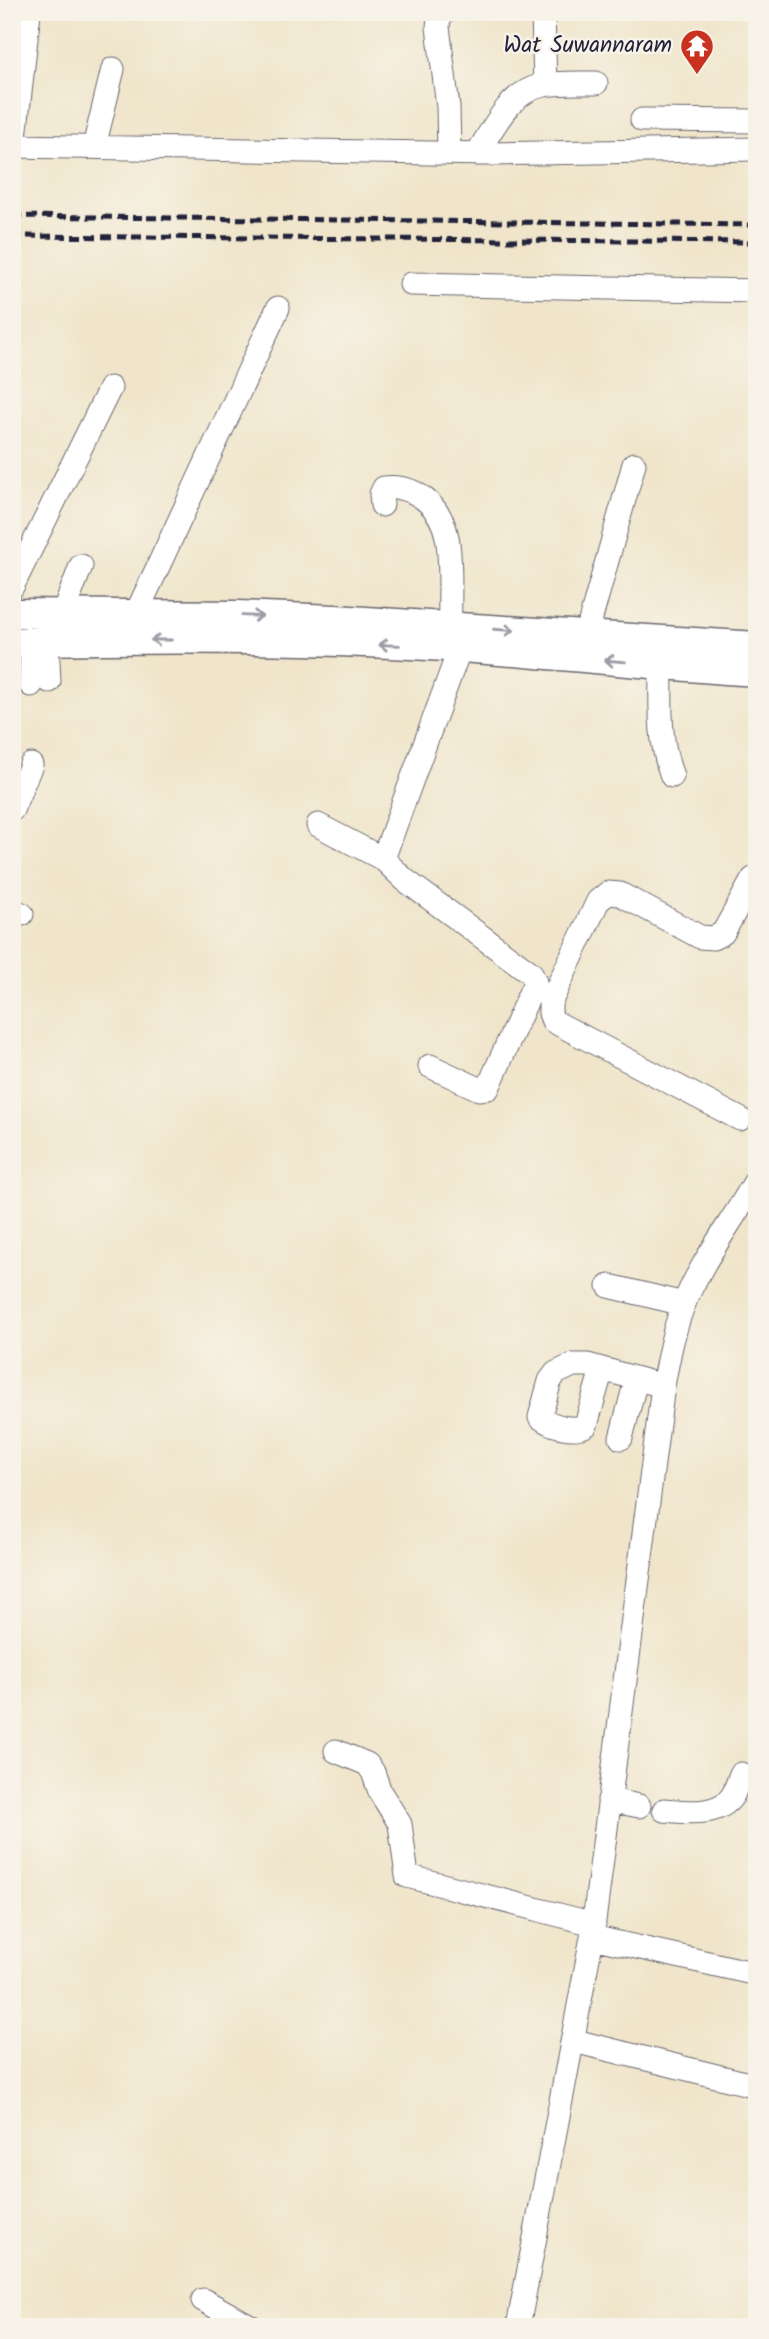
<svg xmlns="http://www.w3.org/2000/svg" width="769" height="2339" font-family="Kalam,sans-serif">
  <rect width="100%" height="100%" fill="#f7f3e8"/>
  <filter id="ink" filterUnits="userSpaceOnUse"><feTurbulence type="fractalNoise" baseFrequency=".0143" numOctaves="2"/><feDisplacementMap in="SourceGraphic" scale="14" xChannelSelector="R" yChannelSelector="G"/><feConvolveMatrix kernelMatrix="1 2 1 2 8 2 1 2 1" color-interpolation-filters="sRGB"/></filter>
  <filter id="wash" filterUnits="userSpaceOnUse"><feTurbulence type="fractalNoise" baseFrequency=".00686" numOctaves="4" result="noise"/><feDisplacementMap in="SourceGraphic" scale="28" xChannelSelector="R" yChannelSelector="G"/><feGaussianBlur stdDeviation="1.57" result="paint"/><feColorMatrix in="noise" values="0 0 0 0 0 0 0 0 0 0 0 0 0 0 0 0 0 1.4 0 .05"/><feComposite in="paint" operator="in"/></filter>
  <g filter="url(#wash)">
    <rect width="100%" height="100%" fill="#f0e5ca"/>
  </g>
  <g filter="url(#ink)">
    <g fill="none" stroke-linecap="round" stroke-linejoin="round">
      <g stroke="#6a666d" stroke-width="25">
        <path id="minor" d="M445,12L439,18L438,27L448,107L449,153
          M543,12L545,85
          M642,120L757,121
          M12,146L493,154L757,149
          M14,146L29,12
          M94,147L113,69
          M477,154C494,127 510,90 545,85C562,82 579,83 596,83
          M411,284L757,291
          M382,505L381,494L384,488C415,484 441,506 447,537C452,562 449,599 450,626
          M12,587L110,388
          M63,613L81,566
          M136,614L278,308
          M586,636L634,464
          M47,641L49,681
          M661,665C661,703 658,740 672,776
          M31,685L32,641
          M12,810L31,765
          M318,825L383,859
          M12,910L22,914
          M430,1066L479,1089L488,1088L535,982L531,973L405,880L383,859L460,648
          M740,1119L553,1021L550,1013V1003L598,901L608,893L620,894L700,937L713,938L723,933L753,879L757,877
          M609,1286L684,1304
          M602,1369L586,1425C574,1432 551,1426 540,1417L550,1381L556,1373L573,1365H588L663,1386
          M621,1438L636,1380
          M336,1751L367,1764L373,1772L380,1792L400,1824L407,1876L594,1924
          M609,1800L639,1806
          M664,1810C686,1812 719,1817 733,1795C736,1789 738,1781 741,1774
          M592,1937L757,1974
          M574,2041L757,2086
          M203,2300L252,2327
          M518,2327L592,1937L663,1386C668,1359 673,1332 683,1306C701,1261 733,1221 757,1178"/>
      </g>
      <g stroke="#6a666d" stroke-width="31">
        <path id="major" d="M12,613L237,615L335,619L757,646
          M12,642C162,638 313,638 462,648C560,655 658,666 757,672"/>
      </g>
      <use href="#minor" stroke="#fff" stroke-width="23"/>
      <use href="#major" stroke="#fff" stroke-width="28"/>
      <path stroke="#22223b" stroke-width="5" stroke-dasharray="10 5" stroke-linecap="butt" d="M12,216L757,225
        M12,236L757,242"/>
    </g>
    <defs><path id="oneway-shaft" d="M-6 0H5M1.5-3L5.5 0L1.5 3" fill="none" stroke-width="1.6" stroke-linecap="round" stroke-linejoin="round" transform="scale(1.75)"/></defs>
    <g stroke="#9c9ca7">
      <use href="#oneway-shaft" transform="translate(252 616) rotate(2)"/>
      <use href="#oneway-shaft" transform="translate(504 630) rotate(4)"/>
      <use href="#oneway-shaft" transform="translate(161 640) rotate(180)"/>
      <use href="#oneway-shaft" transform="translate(389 645) rotate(-178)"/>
      <use href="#oneway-shaft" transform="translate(615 661) rotate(-175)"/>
    </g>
  </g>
  <defs>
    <g id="temple-pin" transform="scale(1.75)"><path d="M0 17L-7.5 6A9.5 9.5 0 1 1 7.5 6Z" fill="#c8321e" stroke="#f7f3e8"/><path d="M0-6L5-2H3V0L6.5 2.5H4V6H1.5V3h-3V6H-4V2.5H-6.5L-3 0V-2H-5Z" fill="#fff"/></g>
  </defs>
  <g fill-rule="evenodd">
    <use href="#temple-pin" x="697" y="46"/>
  </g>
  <g text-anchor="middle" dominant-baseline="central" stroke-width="5" stroke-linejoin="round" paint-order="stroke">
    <g font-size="23" fill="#22223b" stroke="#f7f3e8" text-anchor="end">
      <text x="672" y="46">Wat Suwannaram</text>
    </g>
  </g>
  <rect width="769" height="2339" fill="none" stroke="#f7f3e8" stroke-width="42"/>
</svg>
